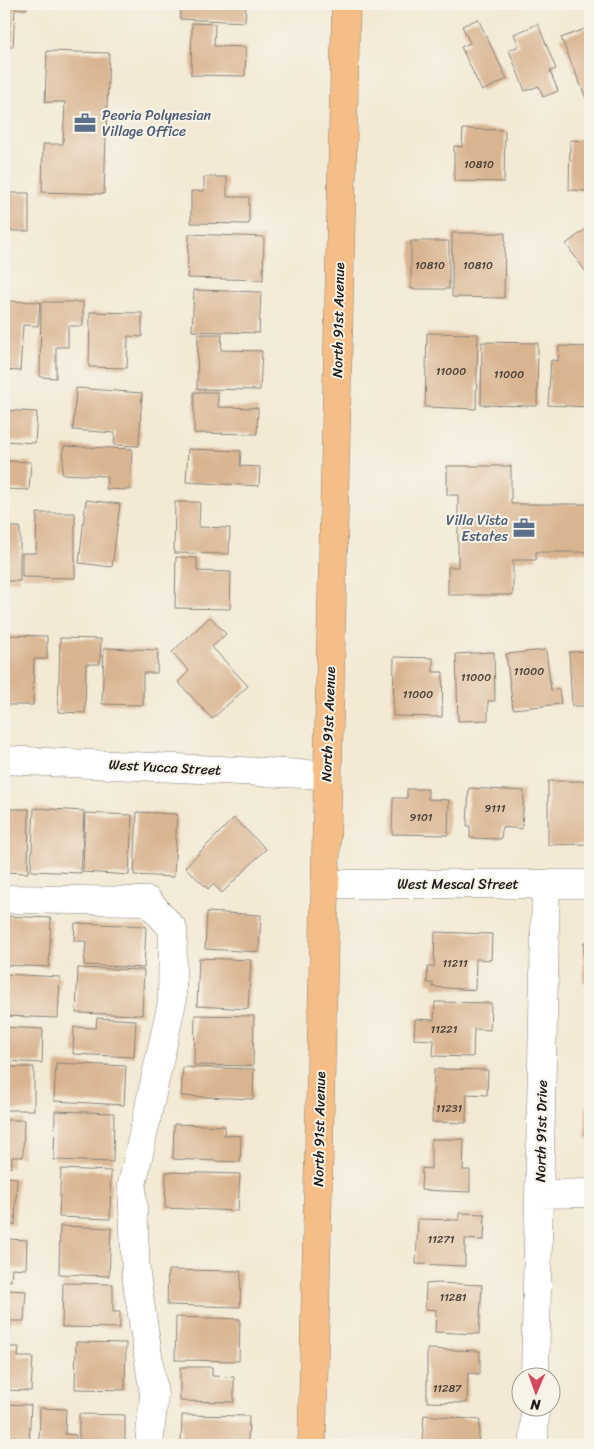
<svg xmlns="http://www.w3.org/2000/svg" width="594" height="1449" viewBox="0 0 594 1449" font-family="Sriracha,sans-serif">
	<rect width="100%" height="100%" fill="#f7f3e8"/>
	<filter id="ink" filterUnits="userSpaceOnUse"><feTurbulence type="fractalNoise" baseFrequency=".02" numOctaves="2"/><feDisplacementMap in="SourceGraphic" scale="10" xChannelSelector="R" yChannelSelector="G"/><feConvolveMatrix kernelMatrix="1 2 1 2 8 2 1 2 1" color-interpolation-filters="sRGB"/></filter>
	<filter id="wash" filterUnits="userSpaceOnUse"><feTurbulence type="fractalNoise" baseFrequency=".0096" numOctaves="4" result="noise"/><feDisplacementMap in="SourceGraphic" scale="20" xChannelSelector="R" yChannelSelector="G"/><feGaussianBlur stdDeviation="1.12" result="paint"/><feColorMatrix in="noise" values="0 0 0 0 0 0 0 0 0 0 0 0 0 0 0 0 0 1.4 0 .05"/><feComposite in="paint" operator="in"/></filter>
	<g filter="url(#wash)">
		<rect width="100%" height="100%" fill="#f3e9d4"/>
		<g id="blocks">
			<path fill="#d9b490" d="M4 4H27V9H15L13 47H4Z
				M181 4H246L245 22 180 19Z
				M478 19 507 79 482 91 461 47 470 43 462 26Z
				M192 23 215 24 214 46 246 47 245 76 191 75Z
				M538 24 556 69 550 71 558 91 543 97 539 86 525 91 509 50 519 46 514 34Z
				M590 27V102L588 103 561 38Z
				M47 51 109 53 104 194 42 192 43 144H63L65 102H45Z
				M463 129 505 130 504 182 454 181V146L462 147Z
				M570 140 590 141V191L569 190Z
				M204 177H227V197H249V224L191 223V191H204Z
				M4 193H29V231H4Z
				M590 226V278L566 244Z
				M452 233H505L504 298 452 297Z
				M189 234 264 237 263 280 187 278Z
				M411 241H449V289H411Z
				M194 290 261 292 259 333 192 331Z
				M4 301 40 302 38 326 23 325 20 371 4 370Z
				M41 302H83V326H68V347H56V378L40 377Z
				M90 312 142 313V337L128 336 127 368 89 367Z
				M427 333 478 334 476 409 425 407Z
				M198 334H222L221 350 262 351 260 390 197 389Z
				M482 342 538 343 537 406 481 405Z
				M559 346 590 347V407L548 405 551 360 558 361Z
				M76 388 142 393 139 446 114 445 115 433 73 430Z
				M194 392H218V407L258 408 257 434 194 433Z
				M4 410 37 412 35 443 4 441Z
				M64 446 132 449 130 490 106 489 107 476 62 474Z
				M188 449 241 451 240 466 260 467 259 486 186 482Z
				M4 450H8V461L31 462 29 490 4 489Z
				M447 466H511V504H590V552H536V560H513V595H448V567H458V495H447Z
				M86 500 120 504 112 567 79 563Z
				M175 502H200L199 527 230 528 229 554 174 553Z
				M4 509H9V527H20V581H4Z
				M37 513H75V578L22 577V553H36Z
				M176 557 197 558V571L231 572 230 609 175 608Z
				M210 617 226 634 212 647 248 686 212 719 178 682 189 671 172 652Z
				M4 635 47 636V659H34L33 705H4Z
				M60 638 101 639 100 664H86L85 713 58 712Z
				M104 648 158 650 157 673H143V705L102 704Z
				M546 650 551 690 559 689 561 704 513 709 506 654Z
				M590 651V706H572L569 652Z
				M494 652 495 701H488V720L458 721 456 654Z
				M394 657 433 658V672H443L442 717 393 716Z
				M548 781H590V844L548 845Z
				M469 788 524 791 522 829 502 827 501 839 470 838V826H467Z
				M407 789H428V799L449 800 448 835 392 834 393 798H407Z
				M34 808 84 811 81 873 31 871Z
				M4 809H29L28 873 4 872Z
				M137 812 177 814 174 877 134 875Z
				M85 813 132 815 129 875 83 872Z
				M234 818 266 849 222 893 213 884 208 889 185 867Z
				M207 912 261 915 259 952 205 949Z
				M4 916 51 918 49 967 4 965Z
				M75 923 146 926 144 968 84 965 86 941H74Z
				M435 932 492 934 491 960 476 959 475 990 433 987V983H427L428 967H434Z
				M584 942H590V982H583Z
				M199 958 251 960 248 1009 197 1006Z
				M78 968 144 970 142 1015 76 1013Z
				M4 974 60 977 58 1018 4 1016Z
				M435 1002 491 1003 490 1030 474 1029 473 1057 433 1056 434 1040 414 1039 415 1019 434 1020Z
				M195 1015 254 1016 253 1066 194 1065Z
				M97 1018 136 1020 134 1057 73 1054 74 1027 96 1028Z
				M4 1027 43 1029 42 1063 4 1061Z
				M56 1063 126 1066 124 1105 54 1101Z
				M4 1067H34V1110H4Z
				M183 1067 254 1069 253 1099 181 1096Z
				M434 1069 488 1070 487 1095 467 1094 466 1123 432 1122Z
				M586 1106H590V1138H585Z
				M55 1111 114 1113 113 1162 54 1160Z
				M4 1120H24L23 1157H12V1167H4Z
				M174 1124 225 1126 224 1135 241 1136 240 1162 173 1159Z
				M431 1139H464L463 1170H470V1192L421 1190 422 1168 431 1169Z
				M61 1169 111 1171 110 1219 59 1217Z
				M166 1172 240 1174 238 1211 165 1208Z
				M4 1177 17 1178 15 1225 4 1224Z
				M459 1213 485 1214 484 1240 465 1239V1266L416 1264 418 1219 459 1220Z
				M60 1226 111 1228 109 1276 59 1274Z
				M4 1239 27 1240 26 1269 12 1268 11 1281 4 1280Z
				M168 1270 241 1271 240 1307 167 1305Z
				M63 1283 113 1284V1312H120V1328L62 1327Z
				M437 1283 482 1285 479 1334 435 1332 436 1310 425 1309 426 1284Z
				M4 1290 26 1291 24 1321H10L9 1334H4Z
				M176 1317 240 1319 239 1361 175 1360Z
				M76 1342 126 1343 125 1390 75 1389Z
				M4 1347H19L18 1357H33L31 1391 4 1390Z
				M427 1349 480 1351V1374L468 1373 467 1403 427 1402Z
				M180 1367H212V1376L234 1377V1402L180 1401Z
				M4 1404 31 1405 29 1445H4Z
				M40 1408 66 1409 65 1434 76 1435V1445H39Z
				M79 1414 125 1415V1445H79Z
				M182 1415 249 1416 248 1445H181Z
				M424 1415 480 1420 478 1445H432V1441H422Z"/>
		</g>
	</g>
	<g filter="url(#ink)">
		<use href="#blocks" fill-opacity="0" stroke="#888278" stroke-width="1"/>
		<g fill="none" stroke-linecap="round" stroke-linejoin="round">
			<g stroke="#888278" stroke-width="29">
				<path id="minor" d="M4 760 326 775
					M325 884H590
					M4 899 148 901 173 929 172 1002 132 1185 136 1275 154 1395 149 1445
					M540 1194 590 1193
					M535 1376 546 885
					M534 1445 535 1406"/>
			</g>
			<g stroke="#888278" stroke-width="29">
				<path id="major" d="M312 1445 346 4"/>
			</g>
			<use href="#minor" stroke="#fff" stroke-width="28"/>
			<use href="#major" stroke="#f5be86" stroke-width="28"/>
		</g>
	</g>
	<defs>
		<g id="office-bare" transform="scale(1.725)"><path d="M-6-3h4V-5.5h4V-3h4V5H-6ZM-1-4.5V-3h2v-1.5ZM-6 0V1H6V0Z" fill="#5c6f8a" stroke="#f7f3e8" stroke-width="2.5" paint-order="stroke"/></g>
	</defs>
	<g fill-rule="evenodd">
		<use href="#office-bare" x="85" y="123"/>
		<use href="#office-bare" x="524" y="528"/>
	</g>
	<g text-anchor="middle" stroke-width="4" stroke-linejoin="round" paint-order="stroke">
		<g font-size="11" fill="#4b4239">
			<text x="479" y="168">10810</text>
			<text x="430" y="269">10810</text>
			<text x="478" y="269">10810</text>
			<text x="451" y="375">11000</text>
			<text x="509" y="378">11000</text>
			<text x="529" y="675">11000</text>
			<text x="476" y="681">11000</text>
			<text x="418" y="698">11000</text>
			<text x="495" y="812">9111</text>
			<text x="421" y="821">9101</text>
			<text x="455" y="967">11211</text>
			<text x="444" y="1033">11221</text>
			<text x="449" y="1112">11231</text>
			<text x="441" y="1243">11271</text>
			<text x="453" y="1301">11281</text>
			<text x="447" y="1392">11287</text>
		</g>
		<g font-size="14" fill="#4e5e75" stroke="#f7f3e8" text-anchor="start">
			<text x="102" y="120">Peoria Polynesian<tspan x="102" dy="16">Village Office</tspan></text>
			<text x="508" y="525" text-anchor="end">Villa Vista<tspan x="508" dy="16">Estates</tspan></text>
		</g>
		<g font-size="14" fill="#1c1c1c" stroke="#f7f3e8">
			<text transform="translate(338 320) rotate(-89)" y="5">North 91st Avenue</text>
			<text transform="translate(328 724) rotate(-88)" y="5">North 91st Avenue</text>
			<text transform="translate(165 767) rotate(3)" y="5">West Yucca Street</text>
			<text x="458" y="889">West Mescal Street</text>
			<text transform="translate(319 1129) rotate(-89)" y="5">North 91st Avenue</text>
			<text transform="translate(541 1131) rotate(-89)" y="5">North 91st Drive</text>
		</g>
	</g>
	<rect width="594" height="1449" fill="none" stroke="#f7f3e8" stroke-width="20"/>
	<g transform="translate(536 1392) rotate(182)"><circle r="24" fill="#f7f3e8" stroke="#9f9d96"/>
	<path d="M0-4L9 19L0 12L-9 19Z" fill="#d1495b"/>
	<text y="-8" font-size="14" font-weight="bold" text-anchor="middle" fill="#1c1c1c">N</text>
	</g>
</svg>
